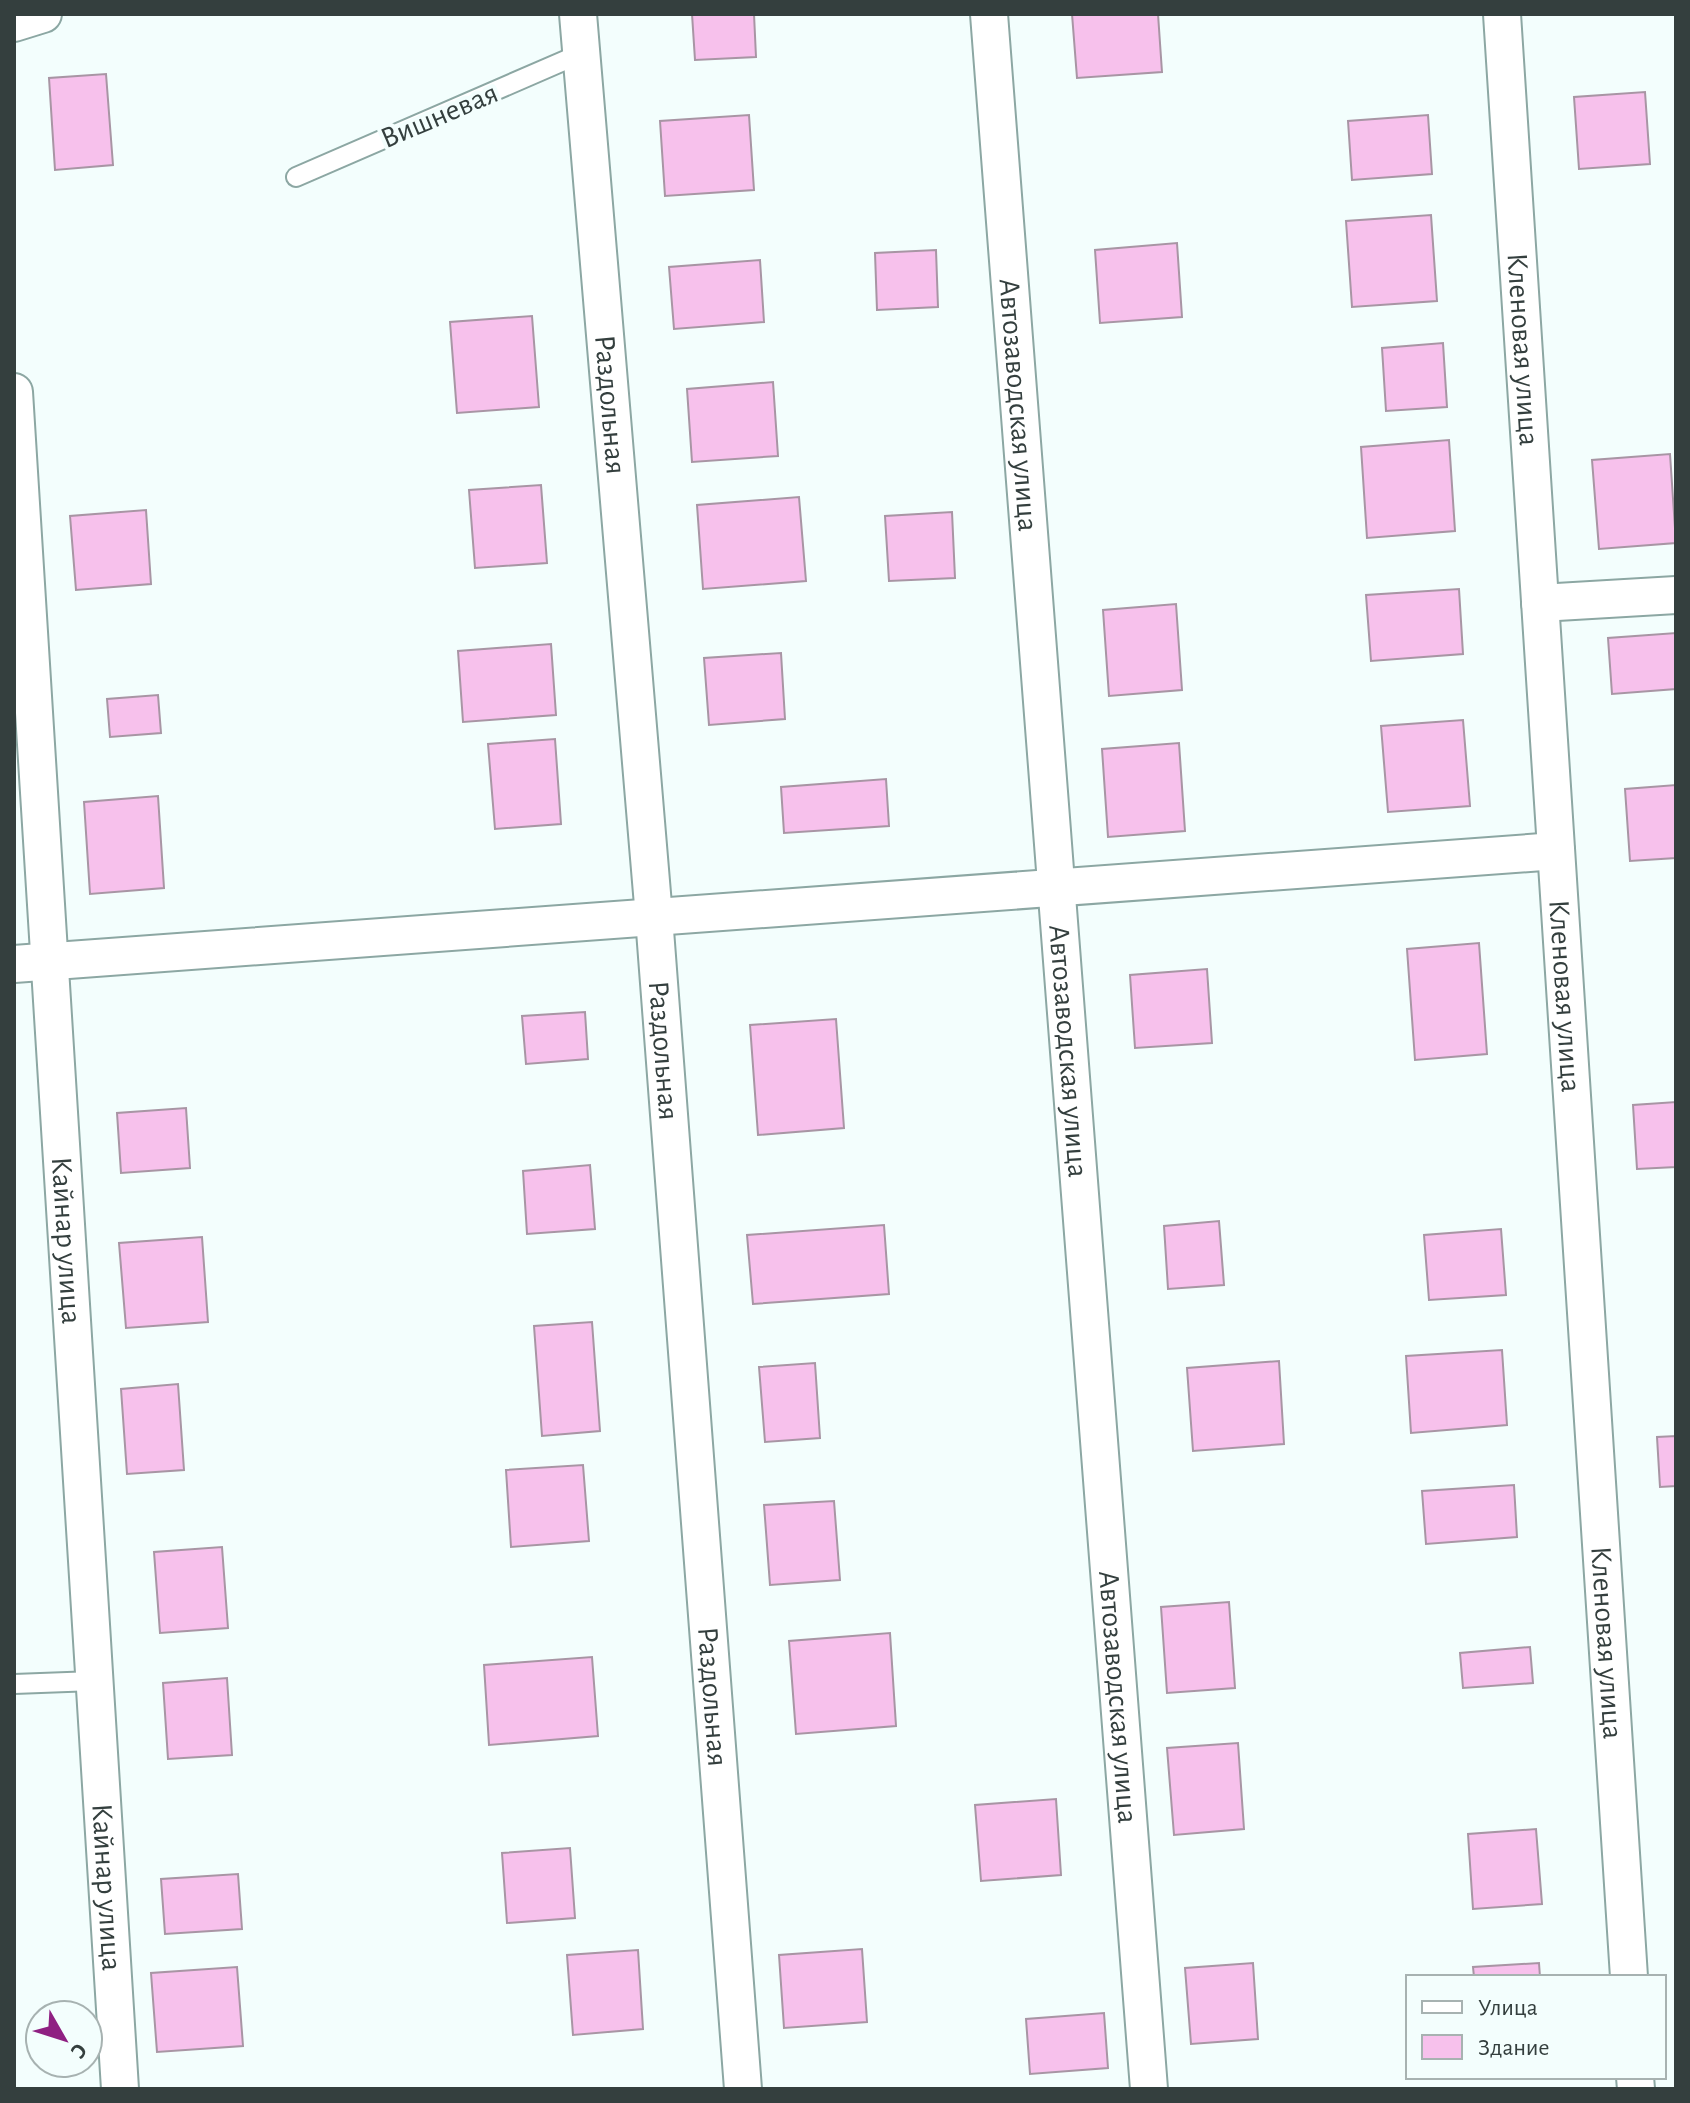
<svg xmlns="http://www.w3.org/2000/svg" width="1690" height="2103" viewBox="0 0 1690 2103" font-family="'Alegreya Sans',sans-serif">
	<rect width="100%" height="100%" fill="#f3fefd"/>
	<path fill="#f7c1ec" stroke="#a895a4" stroke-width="2" d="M692 14H754L756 57 695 60Z
		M1072 14H1158L1162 72 1077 78Z
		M106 74 113 165 55 170 49 78Z
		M1645 92 1650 164 1579 169 1574 97Z
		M749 115 754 190 665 196 660 121Z
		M1428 115 1432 174 1352 180 1348 121Z
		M1431 215 1437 301 1352 307 1346 221Z
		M1177 243 1182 317 1100 323 1095 250Z
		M936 250 938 307 877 310 875 253Z
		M760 260 764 322 674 329 669 267Z
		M532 316 539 407 457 413 450 322Z
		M1443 343 1447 407 1386 411 1382 348Z
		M773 382 778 456 692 462 687 389Z
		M1449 440 1455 531 1367 538 1361 447Z
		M1670 454 1676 543 1599 549 1592 460Z
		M541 485 547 563 475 568 469 490Z
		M799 497 806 581 703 589 697 505Z
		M146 510 151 584 76 590 70 516Z
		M952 512 955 578 889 581 885 516Z
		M1459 589 1463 654 1371 661 1366 595Z
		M1176 604 1182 690 1109 696 1103 610Z
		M1676 633V689L1612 694 1608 638Z
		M551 644 556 715 463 722 458 651Z
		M781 653 785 719 709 725 704 658Z
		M158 695 161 733 110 737 107 699Z
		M1463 720 1470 806 1388 812 1381 726Z
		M555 739 561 824 495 829 488 744Z
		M1179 743 1185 831 1108 837 1102 749Z
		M886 779 889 826 784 833 781 787Z
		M1676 785V858L1630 861 1625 789Z
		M158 796 164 888 90 894 84 802Z
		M1479 943 1487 1054 1415 1060 1407 949Z
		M1207 969 1212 1043 1135 1048 1130 975Z
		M585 1012 588 1059 526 1064 522 1016Z
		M836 1019 844 1128 758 1135 750 1025Z
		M1676 1102V1167L1637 1169 1633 1105Z
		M186 1108 190 1168 121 1173 117 1113Z
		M590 1165 595 1229 527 1234 523 1171Z
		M1219 1221 1224 1285 1168 1289 1164 1226Z
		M884 1225 889 1294 753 1304 747 1235Z
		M1501 1229 1506 1295 1429 1300 1424 1235Z
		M202 1237 208 1322 126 1328 119 1243Z
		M592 1322 600 1431 542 1436 534 1326Z
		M1502 1350 1507 1425 1411 1433 1406 1356Z
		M1279 1361 1284 1444 1193 1451 1187 1368Z
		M815 1363 820 1438 765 1442 759 1367Z
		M178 1384 184 1470 127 1474 121 1389Z
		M1676 1436V1486L1660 1487 1657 1437Z
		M583 1465 589 1541 511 1547 506 1470Z
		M1514 1485 1517 1537 1426 1544 1422 1491Z
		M834 1501 840 1580 770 1585 764 1505Z
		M222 1547 228 1628 160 1633 154 1552Z
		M1229 1602 1235 1688 1167 1693 1161 1607Z
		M890 1633 896 1726 796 1734 789 1641Z
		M1530 1647 1533 1683 1463 1688 1460 1653Z
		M592 1657 598 1736 489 1745 484 1665Z
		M227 1678 232 1755 168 1759 163 1683Z
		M1238 1743 1244 1829 1174 1835 1167 1748Z
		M1056 1799 1061 1875 981 1881 975 1805Z
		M1536 1829 1542 1904 1473 1909 1468 1834Z
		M570 1848 575 1918 507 1923 502 1853Z
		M238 1874 242 1929 165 1934 161 1879Z
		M862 1949 867 2022 784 2028 779 1955Z
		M638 1950 643 2029 573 2035 567 1955Z
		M1253 1963 1258 2039 1191 2044 1185 1968Z
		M1539 1963 1540 1977H1474L1473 1967Z
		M237 1967 243 2046 157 2052 151 1973Z
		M1104 2013 1108 2068 1030 2074 1026 2019Z"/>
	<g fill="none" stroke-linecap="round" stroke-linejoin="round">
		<g stroke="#8ca7a3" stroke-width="22">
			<path id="service" d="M296 177 582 53
				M14 1684 94 1681"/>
		</g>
		<g stroke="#8ca7a3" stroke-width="40">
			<g id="minor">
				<path id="s1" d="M578 14 654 917 743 2089"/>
				<path id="s2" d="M989 14 1149 2089"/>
				<path id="s3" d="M1502 14 1629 1977"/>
				<path d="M14 23 43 14"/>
				<path id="s4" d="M14 392 120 2089"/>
				<path d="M1540 603 1676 595"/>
				<path d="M14 964 1556 851"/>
				<path d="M1635 2077 1636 2089"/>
			</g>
		</g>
		<use href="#service" stroke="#fff" stroke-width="18"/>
		<use href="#minor" stroke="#fff" stroke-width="36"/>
	</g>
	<g text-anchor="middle" stroke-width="8" stroke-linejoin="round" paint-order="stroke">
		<g font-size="30" fill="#343f3e" stroke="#f3fefd">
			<text transform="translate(439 115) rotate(-23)" y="10">Вишневая</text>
			<text dy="10" stroke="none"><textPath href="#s3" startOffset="336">Кленовая улица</textPath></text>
			<text dy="10" stroke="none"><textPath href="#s1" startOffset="392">Раздольная</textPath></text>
			<text dy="10" stroke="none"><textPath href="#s2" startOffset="392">Автозаводская улица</textPath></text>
			<text dy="10" stroke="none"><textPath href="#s3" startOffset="984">Кленовая улица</textPath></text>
			<text dy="10" stroke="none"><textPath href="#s1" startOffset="1040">Раздольная</textPath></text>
			<text dy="10" stroke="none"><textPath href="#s2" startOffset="1040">Автозаводская улица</textPath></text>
			<text dy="10" stroke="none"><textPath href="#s4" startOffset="850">Кайнар улица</textPath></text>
			<text dy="10" stroke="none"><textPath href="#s3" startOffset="1632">Кленовая улица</textPath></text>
			<text dy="10" stroke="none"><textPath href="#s1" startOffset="1688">Раздольная</textPath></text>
			<text dy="10" stroke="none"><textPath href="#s2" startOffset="1688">Автозаводская улица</textPath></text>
			<text dy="10" stroke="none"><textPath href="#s4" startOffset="1498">Кайнар улица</textPath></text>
		</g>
	</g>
	<rect width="1690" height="2103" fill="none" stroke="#343f3e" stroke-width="32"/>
	<rect x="1406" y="1975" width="260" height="104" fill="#f3fefd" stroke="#a7b2b1" stroke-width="2"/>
	<rect x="1422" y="2001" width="40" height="12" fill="#ffffff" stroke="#a7b2b1" stroke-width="2"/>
	<text x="1478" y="2015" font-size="24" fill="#343f3e">Улица</text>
	<rect x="1422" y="2035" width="40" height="24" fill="#f7c1ec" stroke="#a7b2b1" stroke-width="2"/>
	<text x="1478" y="2055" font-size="24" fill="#343f3e">Здание</text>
	<g transform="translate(64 2039) rotate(129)"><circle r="38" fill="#f3fefd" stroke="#a7b2b1" stroke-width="2"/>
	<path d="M0-6L14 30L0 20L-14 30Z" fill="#8f2082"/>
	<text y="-12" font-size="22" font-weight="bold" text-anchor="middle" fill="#343f3e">С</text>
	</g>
</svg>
